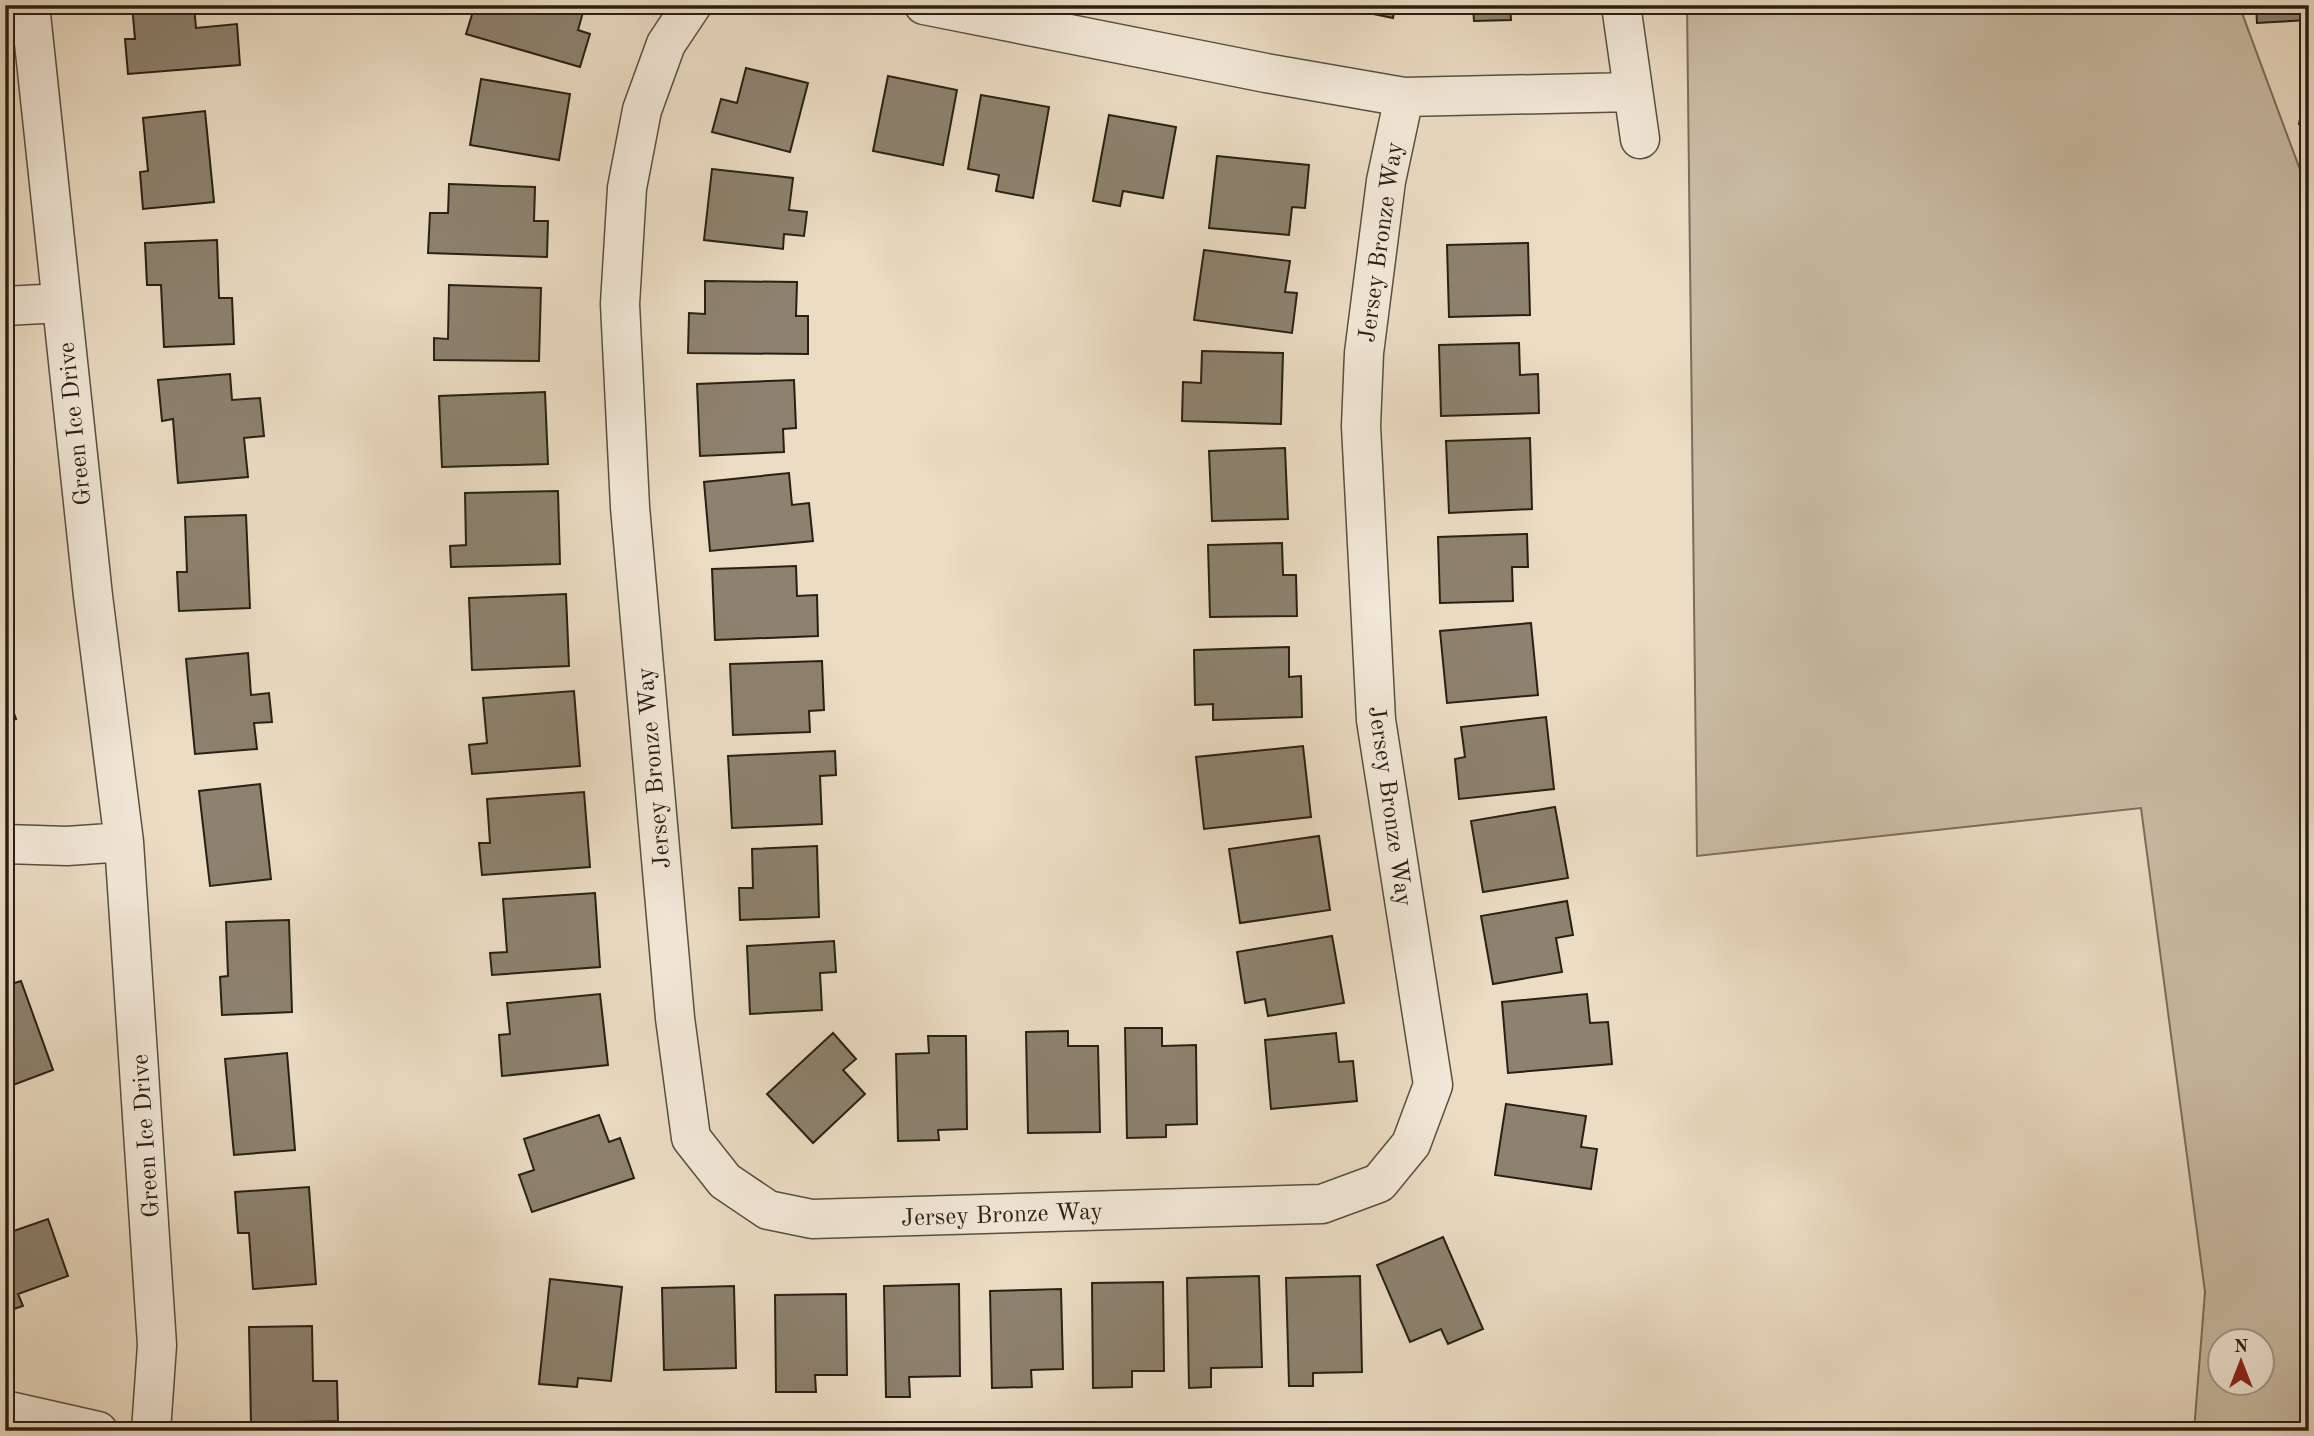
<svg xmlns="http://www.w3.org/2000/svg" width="2314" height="1436" viewBox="0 0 2314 1436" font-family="'Old Standard TT',serif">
	<rect width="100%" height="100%" fill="#ebdcc3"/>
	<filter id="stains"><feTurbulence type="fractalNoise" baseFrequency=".00286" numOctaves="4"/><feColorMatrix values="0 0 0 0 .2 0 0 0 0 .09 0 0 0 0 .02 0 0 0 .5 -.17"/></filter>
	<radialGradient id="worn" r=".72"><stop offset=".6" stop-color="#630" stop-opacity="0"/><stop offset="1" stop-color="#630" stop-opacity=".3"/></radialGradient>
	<path fill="#cabca5" stroke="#796e5d" stroke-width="2" fill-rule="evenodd" d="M1687 5H2239L2309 194V1431H2194L2205 1292 2141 808 1697 856ZM2220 1342H2262V1384H2220Z"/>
	<path fill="#8d826f" stroke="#282015" stroke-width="2" d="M132 5H194L196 28 237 24 240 65 128 74 125 39H135Z
		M475 5H585L578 30 590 34 580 67 466 34Z
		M1330 5H1395L1393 18Z
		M1439 5H1510L1511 20 1474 21 1473 7 1440 8Z
		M2256 5H2309V20L2257 23Z
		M746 68 808 83 790 152 712 132 721 99 737 103Z
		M888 76 957 90 943 165 873 151Z
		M481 79 570 94 559 160 470 145Z
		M2306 89H2309V126L2299 124Z
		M981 95 1049 107 1033 198 996 191 999 175 968 169Z
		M205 111 214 202 143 209 140 172 148 171 143 118Z
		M1109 115 1176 127 1163 198 1123 191 1120 206 1093 201Z
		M1217 156 1309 165 1305 208 1292 207 1289 235 1209 228Z
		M712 169 793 178 789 210 807 212 804 236 784 234 783 249 704 240Z
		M449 184 535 187 534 221H548L547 257 428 253 430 213H448Z
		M217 240 219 298H232L234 344 164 347 161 285H147L145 243Z
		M1528 243 1530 315 1449 317 1447 245Z
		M1204 250 1290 261 1285 292 1297 293 1292 333 1194 320Z
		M705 281 797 282 796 316H808V354L688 353 689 313 705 314Z
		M449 285 541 288 539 361 434 360V338L448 339Z
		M1519 343 1520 375 1538 374 1539 413 1441 416 1439 345Z
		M1202 351 1283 353 1281 424 1182 421 1183 382 1201 383Z
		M230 374 232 400 260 398 264 436 244 438 248 477 178 483 173 419 162 421 158 380Z
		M794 380 796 428 783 429 784 452 700 456 697 384Z
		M545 392 548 464 442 467 439 396Z
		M1530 438 1532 509 1449 513 1446 441Z
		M1285 448 1288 519 1212 521 1209 451Z
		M789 473 792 505 809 503 813 541 710 551 704 482Z
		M558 491 560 564 451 567 450 546 466 545 465 493Z
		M246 515 250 608 179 611 177 572H187L185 517Z
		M1527 534 1528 567H1512L1513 601 1440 603 1438 537Z
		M1282 543 1283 575H1296L1297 616 1210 617 1208 545Z
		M796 566 797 596 817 595 818 636 715 640 712 569Z
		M566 594 569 666 472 670 469 598Z
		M1531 623 1538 695 1447 703 1440 631Z
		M1289 647V677L1301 676 1302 717 1213 720V704L1195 705 1194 650Z
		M248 653 251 695 269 693 272 722 254 723 257 749 195 754 186 659Z
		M822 661 824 710 809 711 810 732 733 735 730 664Z
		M5 687 16 719 5 722Z
		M574 691 580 766 472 774 469 745 487 743 483 698Z
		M1546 717 1554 789 1459 799 1455 759 1465 757 1461 727Z
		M1303 746 1311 817 1204 829 1196 757Z
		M835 751 836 775 820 776 822 824 732 828 728 756Z
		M260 784 271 879 210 886 199 791Z
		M584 792 590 867 482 875 479 843H490L487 799Z
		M1555 807 1568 878 1483 892 1471 821Z
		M1319 836 1330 910 1240 923 1229 849Z
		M817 846 819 917 740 920 739 888H753L752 849Z
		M595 893 600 967 492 975 490 953 507 952 503 899Z
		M1567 901 1573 935 1556 938 1562 972 1493 984 1481 916Z
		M289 920 292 1012 222 1015 220 977 228 976 226 922Z
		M1332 936 1344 1003 1268 1016 1265 999 1245 1003 1237 952Z
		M834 941 836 972 820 973 822 1010 750 1014 747 946Z
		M21 981 53 1070 5 1088V986Z
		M600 994 608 1065 502 1076 499 1035 510 1034 507 1003Z
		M1587 994 1590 1023 1608 1022 1612 1064 1508 1073 1502 1002Z
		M1125 1028H1162V1046L1196 1045 1197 1124 1166 1125V1137L1127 1138Z
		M1068 1031V1046H1098L1100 1132 1028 1133 1026 1032Z
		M833 1033 856 1059 843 1070 865 1094 813 1143 767 1094Z
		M1336 1033 1339 1062 1353 1061 1357 1101 1271 1109 1265 1040Z
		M928 1036H966L967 1129 938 1130 939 1140 898 1141 896 1054 929 1053Z
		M287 1053 295 1150 234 1155 225 1059Z
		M1506 1104 1586 1116 1581 1147 1597 1149 1591 1189 1495 1175Z
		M599 1115 609 1142 620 1138 634 1178 532 1212 519 1175 534 1170 524 1139Z
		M309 1187 316 1284 253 1289 249 1233H238L235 1192Z
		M48 1219 68 1276 18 1294 23 1306 5 1312V1234Z
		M1443 1237 1483 1329 1448 1344 1441 1329 1410 1342 1377 1265Z
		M1259 1276 1262 1367 1211 1368V1387L1189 1388 1187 1278Z
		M1360 1276 1362 1372 1313 1373V1386H1289L1286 1278Z
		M550 1279 622 1287 611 1381 578 1378 577 1387 539 1384Z
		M1163 1282 1164 1371H1132V1387L1093 1388 1092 1283Z
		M959 1284 960 1376 909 1377 910 1397H886L884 1286Z
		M734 1286 736 1368 664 1370 662 1288Z
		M1061 1289 1063 1369 1031 1370 1032 1387 992 1388 990 1291Z
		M846 1294 847 1375H815L816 1392H776L775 1295Z
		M312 1326 313 1381H337L338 1421 251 1423 249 1327Z"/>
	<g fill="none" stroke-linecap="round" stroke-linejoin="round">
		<g stroke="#594f40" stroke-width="41">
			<path id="minor" d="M30 5 93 596 124 842 157 1345 151 1431
				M692 5 666 44 642 110 627 188 620 304 630 507 675 1018 691 1138 725 1181 768 1210 812 1219 1322 1204 1379 1183 1411 1144 1433 1085 1376 720 1361 426 1364 353 1386 181 1404 97
				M924 5 1266 73 1404 97 1633 92
				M1621 5 1640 139
				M5 306 61 303
				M5 844 67 846 124 842
				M5 1410 98 1431"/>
		</g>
		<use href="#minor" stroke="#f2e8d8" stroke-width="38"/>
	</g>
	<g text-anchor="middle" stroke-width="5" stroke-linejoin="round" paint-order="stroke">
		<g font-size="24" fill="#282015" stroke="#f2e8d8">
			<text transform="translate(1380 242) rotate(-82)" y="8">Jersey Bronze Way</text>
			<text transform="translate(74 424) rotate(-96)" y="8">Green Ice Drive</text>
			<text transform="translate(653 768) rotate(-95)" y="8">Jersey Bronze Way</text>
			<text transform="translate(1391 806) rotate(82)" y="8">Jersey Bronze Way</text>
			<text transform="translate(145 1136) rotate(-94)" y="8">Green Ice Drive</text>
			<text transform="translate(1002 1214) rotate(-2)" y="8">Jersey Bronze Way</text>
		</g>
	</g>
	<rect width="2314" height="1436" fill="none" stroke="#ebdcc3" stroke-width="28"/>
	<rect x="7" y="7" width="2300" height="1422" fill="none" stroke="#282015" stroke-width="3.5"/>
	<rect x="14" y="14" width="2286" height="1408" fill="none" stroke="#282015" stroke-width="2"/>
	<g transform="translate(2241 1362)"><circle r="33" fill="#f2e8d8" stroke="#a1988a" stroke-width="2"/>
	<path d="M0-5L12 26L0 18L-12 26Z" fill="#8f2418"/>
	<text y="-10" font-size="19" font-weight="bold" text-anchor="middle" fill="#282015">N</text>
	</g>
	<rect width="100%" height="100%" filter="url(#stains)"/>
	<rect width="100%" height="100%" fill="url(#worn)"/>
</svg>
